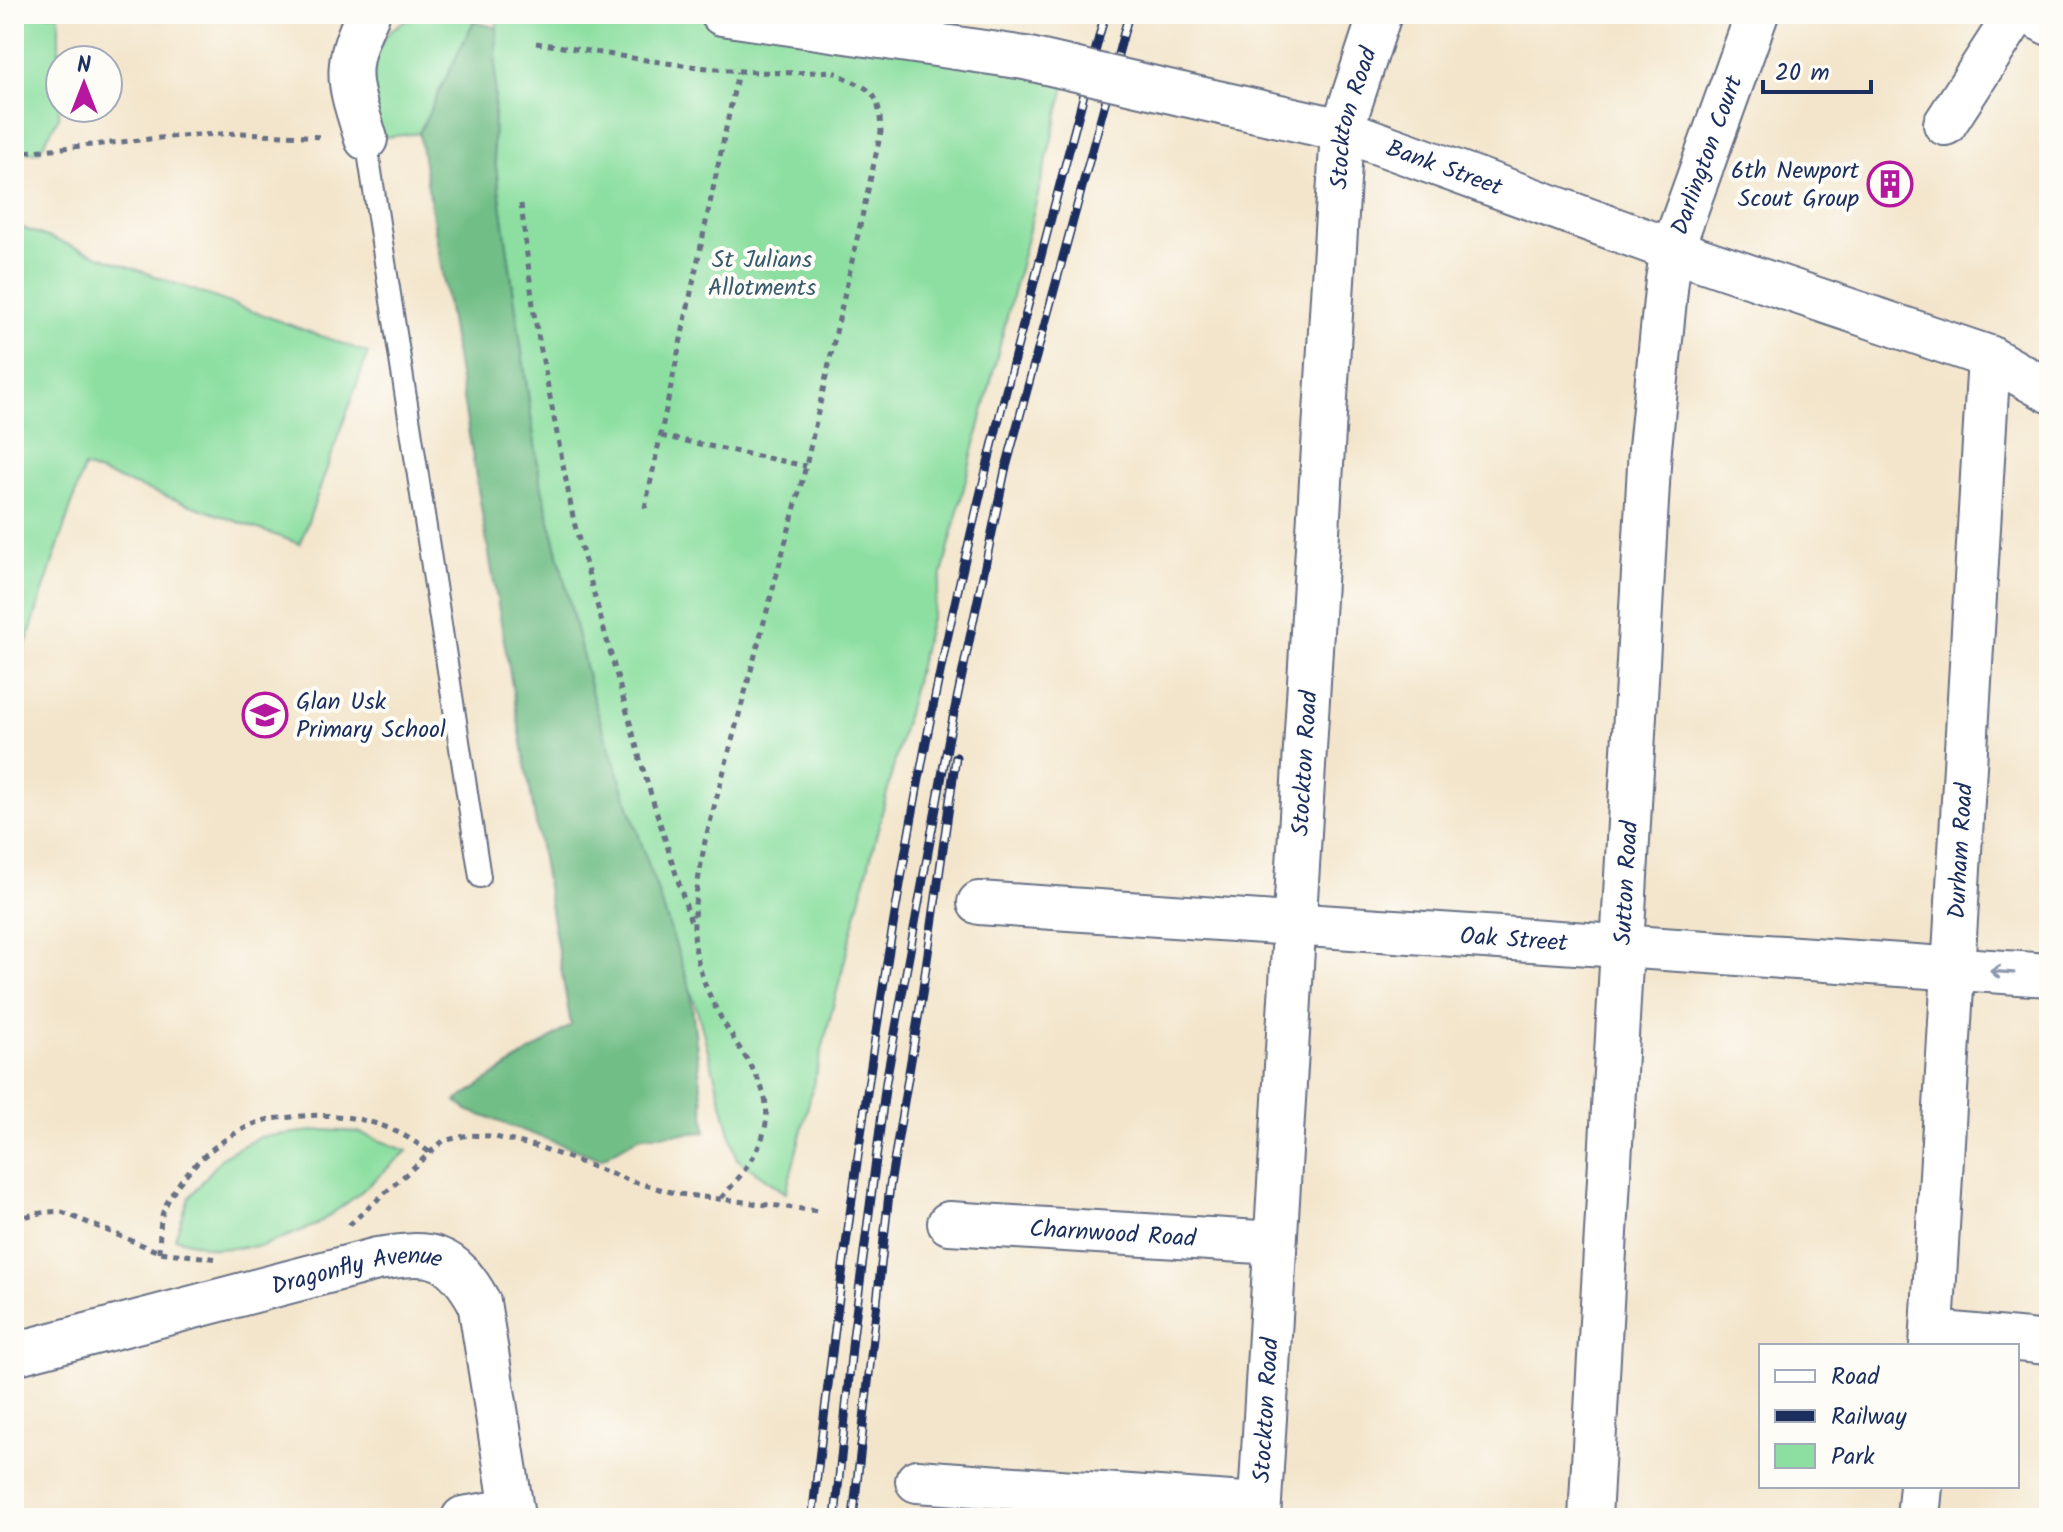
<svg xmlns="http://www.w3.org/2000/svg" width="2063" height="1532" viewBox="0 0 2063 1532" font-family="Kalam,sans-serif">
	<rect width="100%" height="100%" fill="#fdfcf7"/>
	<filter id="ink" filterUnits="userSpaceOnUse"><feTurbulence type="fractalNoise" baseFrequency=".0125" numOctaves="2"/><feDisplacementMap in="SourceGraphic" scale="16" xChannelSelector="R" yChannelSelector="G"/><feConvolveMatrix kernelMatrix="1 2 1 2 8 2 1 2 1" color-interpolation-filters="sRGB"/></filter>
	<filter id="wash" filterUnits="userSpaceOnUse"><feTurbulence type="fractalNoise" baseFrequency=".006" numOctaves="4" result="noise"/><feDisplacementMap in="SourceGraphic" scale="32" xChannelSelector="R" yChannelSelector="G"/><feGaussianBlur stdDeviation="1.8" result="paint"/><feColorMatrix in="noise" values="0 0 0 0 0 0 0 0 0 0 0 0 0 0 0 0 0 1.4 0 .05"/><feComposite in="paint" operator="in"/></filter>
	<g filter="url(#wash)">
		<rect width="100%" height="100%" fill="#f3e5cb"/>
		<path fill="#8cdfa0" stroke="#54877f" stroke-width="2" d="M14 14H59V117L39 152 14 153Z
			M426 14H461L474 21 419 133 379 138C371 87 360 27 426 14Z
			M497 14H722L1070 67 786 1193 737 1159 698 1013 593 699 540 480 493 146Z
			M14 225 368 353 300 544 84 467 21 659 14 657Z
			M322 1130 358 1132 407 1151 355 1197 316 1225 262 1246 215 1249 175 1238 189 1198 223 1156 259 1137Z"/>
		<path fill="#71be86" stroke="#467672" stroke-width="2" d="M474 21 497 28 493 146 540 480 593 699 690 988 706 1132 641 1136 601 1159 467 1110 456 1101 571 1025 484 525 419 133Z"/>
	</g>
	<g filter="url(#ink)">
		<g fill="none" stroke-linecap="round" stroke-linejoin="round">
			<g stroke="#676f84" stroke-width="24">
				<path id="service" d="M366 139 480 877"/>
			</g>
			<g stroke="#676f84" stroke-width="46">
				<g id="minor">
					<path d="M722 14 1025 58"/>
					<path d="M2030 14 2049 24"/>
					<path id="s1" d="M1181 94 1342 130 1672 250 1989 357 2049 391"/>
					<path d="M1945 124 2016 14"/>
					<path d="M366 139C349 83 341 70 368 14"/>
					<path id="s2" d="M979 903 2049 975"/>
					<path id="s3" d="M949 1223 1275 1243"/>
					<path d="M1932 1332 2049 1343"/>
					<path id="s4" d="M1931 1346 1989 357"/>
					<path id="s5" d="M14 1354 377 1259C430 1251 451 1251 479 1302L512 1510 463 1518"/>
					<path d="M917 1481 1259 1505"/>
					<path id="s6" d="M1259 1518 1342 130 1380 14"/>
					<path id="s7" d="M1590 1518 1650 448 1667 280 1672 250 1757 14"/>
					<path d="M1918 1518 1921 1486"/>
				</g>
			</g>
			<path stroke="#676f84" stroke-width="5" stroke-dasharray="6 6" stroke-linecap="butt" d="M536 43C634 57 733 79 832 71
				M14 153 179 136 241 133 325 137
				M521 204 534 314 574 522 642 766 692 925
				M661 436 806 466
				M645 508 738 72
				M721 1198C821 1092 730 1071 700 969 687 927 698 883 705 841L806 466 881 132C879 87 872 92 834 72
				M14 1219C30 1216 46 1210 62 1212L159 1252 219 1259
				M349 1225 443 1141 468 1135 491 1136 539 1147 631 1181 678 1194 819 1211
				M159 1252C160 1239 159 1221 164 1209 181 1170 222 1135 262 1121 271 1118 283 1118 292 1117 343 1111 391 1121 430 1153"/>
			<use href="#service" stroke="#fff" stroke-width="20"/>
			<use href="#minor" stroke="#fff" stroke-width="42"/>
			<g stroke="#1b2f5e" stroke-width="9">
				<path id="rail" d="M812 1518C843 1255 877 992 928 732 975 490 1043 252 1105 14
					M835 1518 853 1337 886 1082 949 737 1005 471 1129 14
					M853 1518 890 1185 922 995 956 757"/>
			</g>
			<use href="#rail" stroke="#fdfcf7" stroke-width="6" stroke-dasharray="18" stroke-linecap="butt"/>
			<g stroke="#676f84" stroke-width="46" stroke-linecap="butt">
				<path id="minor-bridge" d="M1025 58 1181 94"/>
			</g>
			<use href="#minor-bridge" stroke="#fff" stroke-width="42"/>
		</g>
		<defs><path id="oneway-shaft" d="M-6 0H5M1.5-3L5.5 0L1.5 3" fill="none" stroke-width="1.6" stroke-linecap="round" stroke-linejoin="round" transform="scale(2)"/></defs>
		<use stroke="#8d97ae" href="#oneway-shaft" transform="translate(2002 972) rotate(-176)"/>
	</g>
	<defs>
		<g id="building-ring" transform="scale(2.3)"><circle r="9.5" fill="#fdfcf7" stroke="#b5179e" stroke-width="1.5"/><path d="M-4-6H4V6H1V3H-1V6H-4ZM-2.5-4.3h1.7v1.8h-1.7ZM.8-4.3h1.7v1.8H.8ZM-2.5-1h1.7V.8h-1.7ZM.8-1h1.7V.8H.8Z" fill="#b5179e"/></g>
		<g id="school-ring" transform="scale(2.3)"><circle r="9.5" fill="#fdfcf7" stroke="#b5179e" stroke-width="1.5"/><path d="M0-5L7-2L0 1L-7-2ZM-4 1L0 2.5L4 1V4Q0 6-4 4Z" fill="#b5179e"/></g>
	</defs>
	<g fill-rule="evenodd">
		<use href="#building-ring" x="1890" y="184"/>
		<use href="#school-ring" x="265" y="715"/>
	</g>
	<g text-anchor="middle" stroke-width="8" stroke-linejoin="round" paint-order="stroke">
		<g font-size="24" fill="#1b2f5e" stroke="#fdfcf7">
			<text dy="8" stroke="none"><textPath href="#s6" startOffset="1404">Stockton Road</textPath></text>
			<text dy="8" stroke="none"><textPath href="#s7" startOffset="1372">Darlington Court</textPath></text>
			<text dy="8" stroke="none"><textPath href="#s1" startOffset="274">Bank Street</textPath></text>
			<text dy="8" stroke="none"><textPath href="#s6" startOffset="756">Stockton Road</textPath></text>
			<text dy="8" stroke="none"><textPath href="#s4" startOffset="496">Durham Road</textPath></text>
			<text dy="8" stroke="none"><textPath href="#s7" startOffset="636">Sutton Road</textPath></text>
			<text dy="8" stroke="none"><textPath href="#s2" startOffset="536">Oak Street</textPath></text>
			<text dy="8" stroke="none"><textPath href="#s3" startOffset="164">Charnwood Road</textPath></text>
			<text dy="8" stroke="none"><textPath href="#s5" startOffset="354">Dragonfly Avenue</textPath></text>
			<text dy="8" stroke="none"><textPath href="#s6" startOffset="108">Stockton Road</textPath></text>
		</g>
		<g font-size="24" fill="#1b2f5e" stroke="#fdfcf7" text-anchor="end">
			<text x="1859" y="178">6th Newport<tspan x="1859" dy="28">Scout Group</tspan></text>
			<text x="296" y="709" text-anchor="start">Glan Usk<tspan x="296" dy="28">Primary School</tspan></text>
		</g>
		<g font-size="24" fill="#375b6e" stroke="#fdfcf7">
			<text x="762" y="267">St Julians<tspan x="762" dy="28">Allotments</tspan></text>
		</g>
	</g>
	<rect width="2063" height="1532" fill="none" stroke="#fdfcf7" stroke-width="48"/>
	<rect x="1759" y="1344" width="260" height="144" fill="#fdfcf7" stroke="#a3aaba" stroke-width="2"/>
	<rect x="1775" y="1370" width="40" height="12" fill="#ffffff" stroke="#a3aaba" stroke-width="2"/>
	<text x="1831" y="1384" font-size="24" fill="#1b2f5e">Road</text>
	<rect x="1775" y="1410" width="40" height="12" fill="#1b2f5e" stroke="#a3aaba" stroke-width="2"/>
	<text x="1831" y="1424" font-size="24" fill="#1b2f5e">Railway</text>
	<rect x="1775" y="1444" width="40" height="24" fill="#8cdfa0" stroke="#a3aaba" stroke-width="2"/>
	<text x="1831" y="1464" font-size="24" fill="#1b2f5e">Park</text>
	<g transform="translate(84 84)"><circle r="38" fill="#fdfcf7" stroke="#a3aaba" stroke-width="2"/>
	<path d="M0-6L14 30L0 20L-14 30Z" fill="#b5179e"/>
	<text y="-12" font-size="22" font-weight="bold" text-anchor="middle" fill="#1b2f5e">N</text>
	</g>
	<path d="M1763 80v12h108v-12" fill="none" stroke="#1b2f5e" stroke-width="4"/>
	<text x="1775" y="80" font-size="24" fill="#1b2f5e" stroke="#fdfcf7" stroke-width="6" paint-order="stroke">20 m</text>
</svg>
